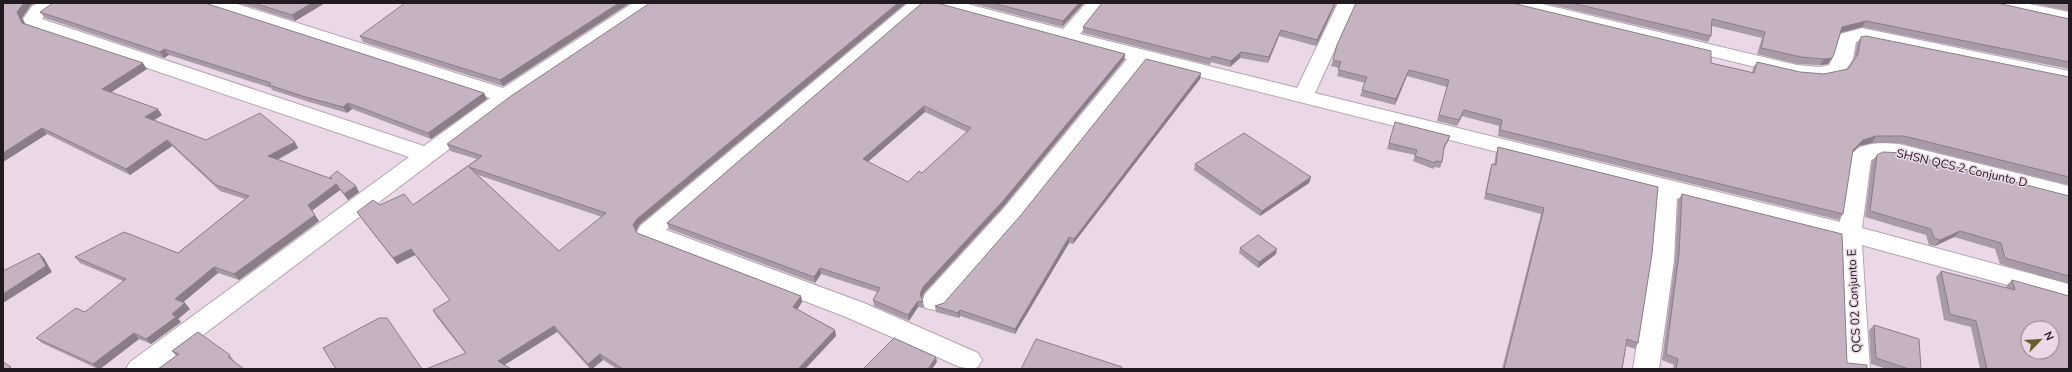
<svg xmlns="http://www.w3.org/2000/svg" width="2072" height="372" viewBox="0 0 2072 372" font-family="'Nunito Sans',sans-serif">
	<rect width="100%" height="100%" fill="#ead8e7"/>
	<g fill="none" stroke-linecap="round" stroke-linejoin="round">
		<g stroke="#b5a4b3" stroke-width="2">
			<path id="minor" d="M38 3H61C56 10 47 12 42 19L424 146 490 98 208 7 206 3H234L503 88 633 3H654L652 7 513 101 158 369H126L130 362 409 157 27 27 23 19 32 6Z
				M908 3H928L666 230 864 303 978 353 982 360 978 367 973 369 960 367 846 317 640 238 637 232 640 226Z
				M934 3H964L1063 29 1086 3H1105L1080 34 1297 88 1338 3H1356L1315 93 1840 222 1850 156C1860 141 1883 143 1899 144L2069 186V202L1899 158 1878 157 1871 160 1862 228 2069 284V302L1862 245 1870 369H1844L1839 239 1677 198 1674 260 1659 369H1633L1650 260 1656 192 1145 63 1020 220 943 308 934 310 925 308 922 301 925 294 1004 208 1127 59 936 7Z
				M1506 3H1538L1797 65 1820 67 1829 65C1836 55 1834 43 1840 34L1862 28 2069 71V83L1862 40 1856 42 1853 59 1843 74 1820 79 1797 77 1508 7Z
				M1989 3H2024L2069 12V24L1991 7Z"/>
		</g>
		<use href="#minor" fill="#fff" fill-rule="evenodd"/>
	</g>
	<path fill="#a99aa7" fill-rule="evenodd" d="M3 3 31 5 22 18 24 23 147 69 111 92 162 115 154 120 206 140 298 148 278 160 359 192 348 200 340 190 312 211 319 221 239 280 218 273 183 302 190 309 178 319 181 322 151 344 139 339 100 369H98L42 343 36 338 85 312 123 281 80 263 75 257 178 253 245 199 220 191 172 146 130 175 47 134 3 162Z
		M239 3H325L295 21Z
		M630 3 503 86 363 42 360 36Z
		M650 3H906L639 225 636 231 637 233 801 296 802 302 797 309 835 330 836 336 805 369H617L603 360 592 369H590L557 332 504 365 465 353 436 316 433 310 450 300 415 255 397 264 361 218 357 212 380 205H413L477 159 450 151 447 144ZM478 175 602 217 559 251Z
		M922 3 1125 54 1124 60 1003 207 924 293 921 299 923 302 924 308 918 307 909 321 874 306 873 300 877 292 821 274 815 283 669 229 667 223ZM925 112 967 132 922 173 908 182 868 162Z
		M970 3H1084L1062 27Z
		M1102 3H1336L1316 46 1279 36 1268 63 1240 58 1230 67 1211 62 1210 65 1083 33V27Z
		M1544 3H1997L2069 19V69L1862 27 1841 33 1828 64 1820 65 1797 64 1757 54 1762 38 1712 26 1711 36 1708 42Z
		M2031 3H2069V11Z
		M40 12 484 93 487 99 431 139 352 109 347 113 306 101 272 90 271 88 169 55 164 58 45 18Z
		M1861 37 2069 77V185L1899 143H1872L1859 146 1852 152 1843 214 1839 220 1498 136 1499 126 1462 116 1457 126 1437 121 1447 87 1407 76 1395 105 1360 96 1365 83 1337 76 1339 68 1331 66 1333 60 1711 63 1752 73 1753 68 1757 62 1800 72 1824 74 1848 69 1854 60 1857 43Z
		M1201 73 1200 79 1073 244 1069 243 1015 334 960 316 959 318 936 312 935 306 944 303Z
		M1395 122 1450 136 1448 141 1444 149 1442 162 1440 168 1435 167 1433 169 1413 161 1415 155 1387 149Z
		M1498 147 1658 187 1638 343 1635 349 1626 346 1622 369H1502L1541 214 1484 199 1490 170 1492 164 1494 165 1496 153Z
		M1877 155 2069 196V284L2000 264 1995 249 1954 237 1935 246 1929 245 1926 235 1865 217 1872 161Z
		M1195 164 1311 177 1309 183 1260 216 1194 170Z
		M1682 194 1847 363 1867 369H1673L1674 365 1662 360 1675 260 1678 200Z
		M1240 248 1276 254 1258 268 1239 253Z
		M1941 271 2007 288 2006 286 2012 280 2069 369H1980L1971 327 1944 320 1936 277Z
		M1874 325 1921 369H1887L1871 364 1869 330Z
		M172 351 230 355 234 361 176 356Z"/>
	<path fill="#8a7d88" d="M24 3H35L31 5 22 18 27 28 22 23 17 12Z
		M312 3H325L295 21 292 15Z
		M619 3H630L503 86 500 80Z
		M898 3H906L639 225 636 231 633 225 637 219Z
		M1079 3H1084L1062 27 1063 21Z
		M1335 3H1336L1316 46 1317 40Z
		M1866 21 1862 27 1839 33 1842 27Z
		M1281 30 1279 36 1268 63 1269 57Z
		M164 49 169 55 164 58 160 52Z
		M1241 52 1240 58 1230 67 1231 61Z
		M1125 54 1124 60 1003 207 924 293 921 300 920 294 923 287Z
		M1832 58 1828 64 1820 65 1824 59Z
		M143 63 147 69 107 95 102 89Z
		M1409 70 1407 76 1395 105 1396 99Z
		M1201 73 1200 79 1073 244 1074 239Z
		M484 93 487 99 431 139 428 133Z
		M348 103 352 109 347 113 343 107Z
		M924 106 925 112 864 165 863 159Z
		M158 109 162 115 150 123 145 117Z
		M1464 110 1462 116 1457 126 1459 120Z
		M42 128 47 134 3 162V153Z
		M1450 136 1448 141 1442 152 1444 147Z
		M1876 136 1872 143 1859 146 1849 156 1853 150 1863 140Z
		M167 140 172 146 130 175 126 169Z
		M295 142 298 148 272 162 268 156Z
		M1311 177 1309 183 1260 216 1262 211Z
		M336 184 340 190 311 211 308 205Z
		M356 186 359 192 348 200 344 194Z
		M315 215 319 221 239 280 234 274Z
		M1960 231 1954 237 1935 246 1940 240Z
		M1069 237V243L1015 334V329Z
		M411 249 415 255 397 264 393 258Z
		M1277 249 1276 254 1258 268 1259 262Z
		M39 253 44 258 52 272 3 303V294Z
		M214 267 218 273 180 305 175 299Z
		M820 268 821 274 815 283 814 277Z
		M801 296 802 302 795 313 793 307Z
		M918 301V307L909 321 908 315Z
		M185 303 190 309 178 319 181 322 151 344 146 339 172 314Z
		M960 310V316L959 318 958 313Z
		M554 326 557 332 501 367 498 361Z
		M835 330 836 336 805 369H798Z
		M134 333 139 339 100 369H98L93 364Z
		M600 354 603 360 592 369H591L588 364Z
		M936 357 937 362 932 369H928Z"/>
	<path fill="#c5b3c2" stroke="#8a7d88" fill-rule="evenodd" d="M3 3H24L17 12 22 23 143 63 102 89 158 109 145 117 206 140 260 113 295 142 268 156 332 179 330 177 337 171 356 186 344 194 336 184 308 205 315 215 234 274 214 267 175 299 185 303 172 314 176 317 146 339 134 333 93 364 36 338 76 308 85 312 126 279 75 257 124 232 178 253 249 196 216 185 167 140 126 169 42 128 3 153Z
		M53 3H205L484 93 428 133 348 103 343 107 302 96 269 85 271 83 164 49 160 52 40 12Z
		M254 3H312L292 15Z
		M405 3H619L500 80 360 36Z
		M650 3H898L637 219 633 225 637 233 801 296 793 307 835 330 798 369H623L600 354 588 364 554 326 498 361 511 369H426L466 353 433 310 450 300 411 249 393 258 357 212 373 200 380 205 404 194 413 205 482 156 447 144 511 96ZM469 167 606 213 559 251Z
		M922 3H937L1125 54 1003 201 923 287 920 294 923 302 918 301 908 315 873 300 880 288 820 268 814 277 667 223ZM924 106 971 128 922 173 919 171 908 182 863 159Z
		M992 3H1079L1063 21Z
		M1102 3H1335L1317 40 1281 30 1269 57 1241 52 1231 61 1212 56 1211 59 1083 27Z
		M1356 3H1512L1711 51V63L1754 73 1757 62 1800 72 1824 74 1848 69 1858 54 1861 37 1866 36 2069 77V177L1904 136H1876L1863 140 1853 150 1843 214 1500 130 1502 120 1464 110 1459 120 1439 115 1449 80 1409 70 1396 99 1362 90 1367 77 1338 70 1341 62 1333 60 1337 45Z
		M1572 3H1997L2069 19V62L1866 21 1842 27 1834 54 1832 58 1824 59 1801 57 1761 48 1765 32 1712 19 1711 36Z
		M1146 59 1201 73 1074 239 1069 237 1015 329 960 310 958 313 935 306 944 303 1021 215Z
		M1395 122 1450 136 1444 147 1442 162 1436 161 1435 163 1415 156 1417 150 1389 143Z
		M1244 133 1311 177 1262 211 1195 164Z
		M1498 147 1658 187 1652 254 1638 343 1627 339 1622 369H1504L1544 208 1486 193 1492 164 1496 165Z
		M1883 152 1903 153 2069 196V276L2005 258 2001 243 1960 231 1940 240 1934 238 1931 229 1870 211 1877 155Z
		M1682 194 1842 234 1847 363 1867 365V369H1676L1678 359 1666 354 1679 254Z
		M1258 235 1277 249 1259 262 1240 248Z
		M39 253 46 266 3 294V271Z
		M1941 271 2015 290 2012 280 2069 296V369H1987L1976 321 1950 314ZM2028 328H2052V352H2028Z
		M379 318H387L422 369H336L323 348Z
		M1874 325 1919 339 1921 369H1909L1876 358Z
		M198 332 230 355 228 357 244 369H158L179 354 172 351Z
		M894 338 936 357 928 369H863Z
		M1036 339 1122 367 1121 369H1021Z
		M3 362 11 367 8 369H3Z"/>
	<g text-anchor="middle" stroke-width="3" stroke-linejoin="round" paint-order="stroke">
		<g font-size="12" fill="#211a20" stroke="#ead8e7">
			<text transform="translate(1962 168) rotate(13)" y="4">SHSN QCS 2 Conjunto D</text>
			<text transform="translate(1854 301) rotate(-93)" y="4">QCS 02 Conjunto E</text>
		</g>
	</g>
	<rect width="2072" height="372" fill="none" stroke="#211a20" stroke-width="8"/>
	<g transform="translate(2040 340) rotate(65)"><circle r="19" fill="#ead8e7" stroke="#9a8c97"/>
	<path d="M0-3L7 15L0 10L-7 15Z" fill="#685e2b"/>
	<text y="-6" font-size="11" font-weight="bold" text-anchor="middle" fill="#211a20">N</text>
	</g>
</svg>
